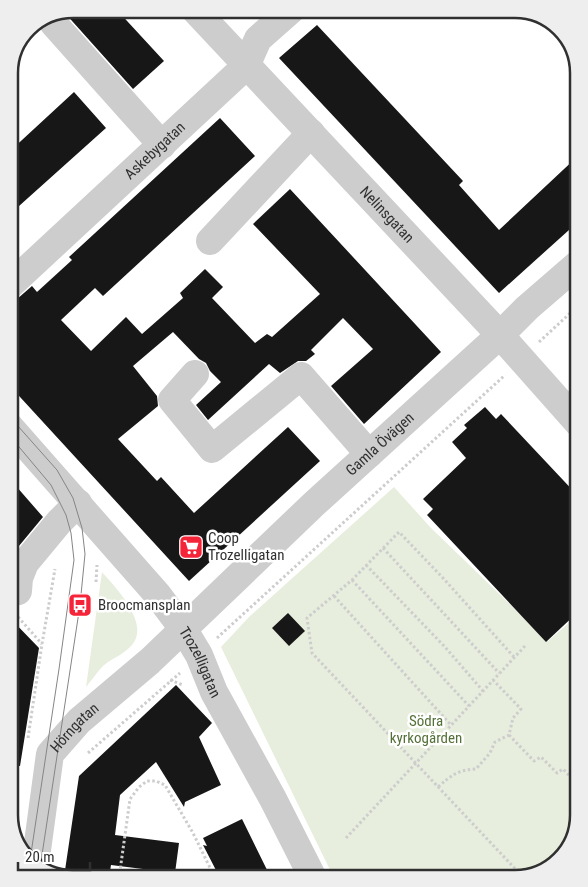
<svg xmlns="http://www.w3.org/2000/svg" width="588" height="887" viewBox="0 0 588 887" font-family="'Roboto Condensed',sans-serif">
	<rect width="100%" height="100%" fill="#fff"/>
	<path fill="#e7eedd" d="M394 487 431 528 548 641 571 621 579 635V814L571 846 547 870 515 878H334L221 647 249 617Z
		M101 571C115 587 152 624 131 646 123 655 112 658 103 666 97 672 92 680 86 687L102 572Z"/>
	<path fill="#171717" d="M73 9H116L164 61 133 89 64 12Z
		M317 25 463 181 459 185 499 230 579 155V221L499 293 279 58Z
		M74 92 106 128 9 215V152Z
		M220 118 255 156 103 296 95 288 61 320 91 351 126 317 142 334 183 298 180 293 205 269 223 287 212 298 255 343 267 334 272 337 320 294 253 224 290 189 441 352 364 424 331 386 373 349 343 318 311 350 315 354 306 361H298L280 373 269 364 208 420 196 405 221 382 210 371 206 363 199 359 173 332 133 366 157 396 158 406 118 439 157 481 161 477 194 513 288 427 320 461 189 581 9 385V306L32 286 37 292 72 260 69 257Z
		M485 407 496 419 501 414 579 497V611L546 642 427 515 433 509 423 499 466 458 452 442 467 428 464 425Z
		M9 478 43 517 9 558Z
		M288 613 305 631 289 646 272 628Z
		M9 617 39 648 20 766 9 765Z
		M176 685 212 723 199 737 221 785 185 802 184 807 156 762 120 795 115 835 179 843 175 873 111 865 109 878H69L64 877 79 776Z
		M242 819 271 878H220L203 845 207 846 203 838Z"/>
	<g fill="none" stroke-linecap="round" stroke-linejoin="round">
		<path stroke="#cdcdcd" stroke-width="3" stroke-dasharray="2.5 2.5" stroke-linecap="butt" d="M237 16 246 9
			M539 342 579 305
			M383 548 499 673
			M366 565 445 647 483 691
			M352 580 469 706
			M96 582 97 565
			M334 596 451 725
			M18 617 42 644
			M217 638 504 376
			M514 657 443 578 399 532 352 580 307 618 312 653 522 876
			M170 680 183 685
			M509 735 534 761 541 757 557 773 563 769 579 786
			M28 738 42 644 55 569
			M88 753 180 673
			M438 787C452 775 457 770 476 769L490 753 495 742 509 735 513 718 521 709 493 680
			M346 838 525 646
			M119 878 130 799 139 787 147 781H156L165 785 193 833 215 878"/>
		<g stroke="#cdcdcd" stroke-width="28">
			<path id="s1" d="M194 9 500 335 579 424"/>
			<path d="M54 24 162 145"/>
			<path d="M210 241 311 133"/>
			<path id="s2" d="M9 286 246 66 258 39 292 9"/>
			<path d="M195 374 172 400 212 449 301 376 369 454"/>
			<path id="s3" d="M9 426 157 594 184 630 199 655 214 692 273 799 313 878"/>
			<path d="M18 591 19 578 25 563 59 522 78 503"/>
			<path id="s4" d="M35 865 50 754 79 721 150 661 315 503 500 335 527 308 579 263"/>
		</g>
		<path stroke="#858585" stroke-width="1" d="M9 416 57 470 73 498 82 528 85 554 80 605 40 868
			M9 435 51 485 66 515 71 533 74 560 59 669 30 860"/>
	</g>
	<defs>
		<g id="supermarket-square" transform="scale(1.25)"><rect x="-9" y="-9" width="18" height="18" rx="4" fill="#f52439" stroke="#fff"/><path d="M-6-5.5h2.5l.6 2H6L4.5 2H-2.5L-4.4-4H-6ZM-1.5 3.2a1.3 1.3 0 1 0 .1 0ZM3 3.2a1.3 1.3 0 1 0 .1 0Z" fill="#fff"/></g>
		<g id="bus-square" transform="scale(1.25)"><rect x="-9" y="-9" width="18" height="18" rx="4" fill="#f52439" stroke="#fff"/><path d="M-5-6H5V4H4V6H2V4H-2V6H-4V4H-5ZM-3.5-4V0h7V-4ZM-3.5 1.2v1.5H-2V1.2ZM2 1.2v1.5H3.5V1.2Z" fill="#fff"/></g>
	</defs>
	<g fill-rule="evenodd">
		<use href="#supermarket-square" x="191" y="547"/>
		<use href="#bus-square" x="80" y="605"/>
	</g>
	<g text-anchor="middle" stroke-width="5" stroke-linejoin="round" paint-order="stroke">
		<g font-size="15" fill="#303030" stroke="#fff">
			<text dy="5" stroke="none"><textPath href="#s2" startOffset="199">Askebygatan</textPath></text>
			<text dy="5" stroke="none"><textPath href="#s1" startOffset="282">Nelinsgatan</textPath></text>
			<text dy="5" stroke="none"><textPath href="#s4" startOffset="565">Gamla Övägen</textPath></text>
			<text dy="5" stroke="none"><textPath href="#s3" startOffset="305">Trozelligatan</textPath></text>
			<text dy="5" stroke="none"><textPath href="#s4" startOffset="148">Hörngatan</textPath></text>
		</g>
		<g font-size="15" fill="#303030" stroke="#fff" text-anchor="start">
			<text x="208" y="543">Coop<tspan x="208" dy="17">Trozelligatan</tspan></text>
			<text x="98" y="610">Broocmansplan</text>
		</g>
		<g font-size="15" fill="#547039" stroke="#fff">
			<text x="426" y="726">Södra<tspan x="426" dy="17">kyrkogården</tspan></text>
		</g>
	</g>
	<path d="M0 0H588V887H0ZM73 18H515A55 55 0 0 1 570 73V815A55 55 0 0 1 515 870H73A55 55 0 0 1 18 815V73A55 55 0 0 1 73 18Z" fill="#eee" fill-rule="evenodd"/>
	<path fill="none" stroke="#303030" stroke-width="2.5" d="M73 18H515A55 55 0 0 1 570 73V815A55 55 0 0 1 515 870H73A55 55 0 0 1 18 815V73A55 55 0 0 1 73 18Z"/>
	<path d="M18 862v8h72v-8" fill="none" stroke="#303030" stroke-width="2.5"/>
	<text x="25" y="862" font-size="15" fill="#303030" stroke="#ffffff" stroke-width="4" paint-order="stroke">20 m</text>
</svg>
